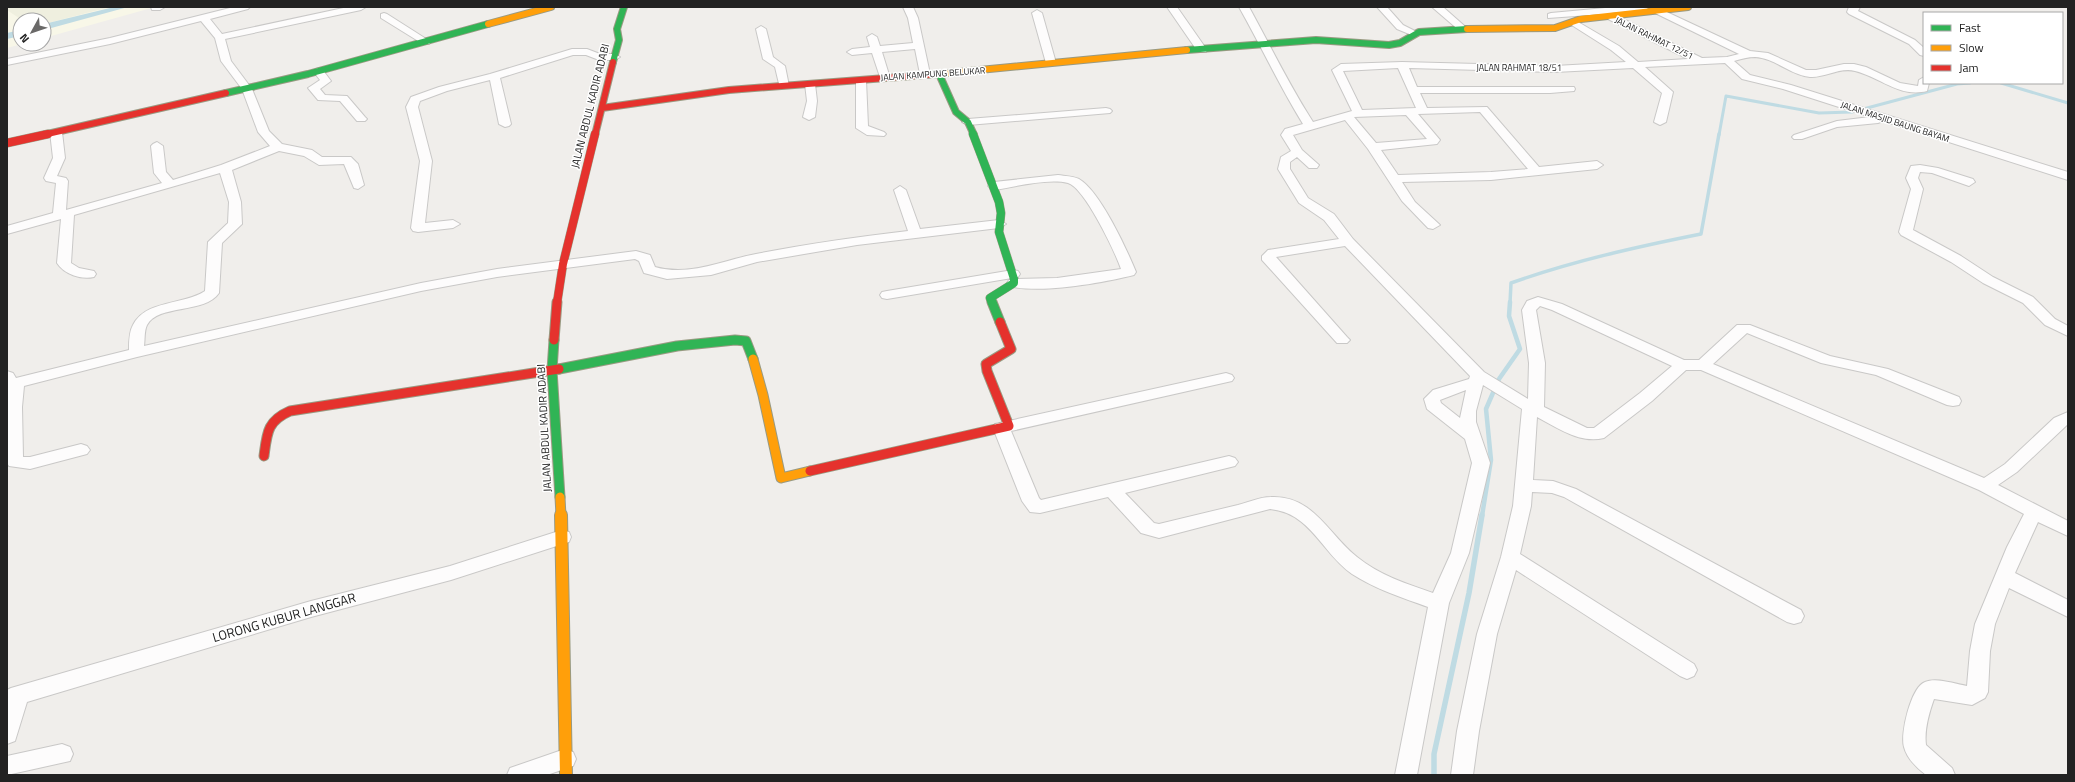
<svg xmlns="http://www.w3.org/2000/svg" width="2075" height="782" viewBox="0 0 2075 782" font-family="'Titillium Web',sans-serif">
	<rect width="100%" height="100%" fill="#f0eeeb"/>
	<path fill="#f8f7e8" d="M7 7H155L44 38V20H20V44H22L7 48Z"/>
	<path fill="#efefdf" d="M7 7H110L44 24V20H22L7 10Z"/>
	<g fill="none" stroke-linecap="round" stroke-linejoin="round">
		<path stroke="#bfdbe3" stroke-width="3" d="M2001 83 2068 103
			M1719 135 1726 96 1819 113 1852 112 1957 84 1970 83"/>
		<path stroke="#bfdbe3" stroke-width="3.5" d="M1510 303 1511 283C1573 261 1636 247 1701 234L1719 134"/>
		<path stroke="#bfdbe3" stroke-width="4.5" d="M1482 516 1491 460 1486 409 1499 379 1520 349 1509 316 1510 302"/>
		<path stroke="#bfdbe3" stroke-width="5.5" d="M1434 775V754L1469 593 1482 515"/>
		<path fill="#bfdbe3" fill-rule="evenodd" d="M114 7H128L44 30V24Z
			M20 30V36L7 39V33Z"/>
		<g stroke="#c9c8c7" stroke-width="2">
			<path id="street" d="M151 7H165L160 10H152Z
				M234 7H250L248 9 210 19 222 34 348 7H366L361 10 225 39 231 61 252 89 269 131 282 144 312 150 322 157H351L358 164 364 185 358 189 354 188 344 164 319 165 304 156 279 151 232 170 241 202 242 224 222 243 219 293C205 314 158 304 147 325 144 331 145 340 144 346L421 283 497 269 636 251 650 255 655 267C690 277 723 260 756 254 807 244 857 237 908 231L894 190 900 186 906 190 920 229 999 220 1006 224 999 228 857 245 757 262 711 275 667 279 644 273 639 261 635 259 497 277 421 291 137 357 24 386 22 407 23 457H30L81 444 87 446 90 450 87 454 30 469 9 466 7 463V371L13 373 16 378 129 350C129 342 129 332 133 325 145 300 184 305 205 291L208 242 228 223 229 202 220 173 74 215 71 263 79 268 94 271 96 274 94 277C81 280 64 274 57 263L61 219 7 234V226L53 213 56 183 46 181 44 178 53 158 50 132 52 130H60L62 132 65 158 57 176 66 178 68 181 66 210 162 183 154 173 151 146 153 144 157 142 163 146 166 172 173 180 221 165 270 146 258 132 242 89 221 61 215 38 201 21 110 44 7 65V59L110 38Z
				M903 7H913L918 18 930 74 925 77 920 74 915 49 882 52 890 78 885 81 881 80 872 53 852 55 847 52 852 49 870 47 867 37 872 34 877 37 880 46 913 43 908 18Z
				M1167 7H1177L1207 50 1206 52H1198Z
				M1239 7H1249C1270 45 1289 85 1313 122L1352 111 1332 70 1341 64 1402 62 1555 66 1626 62 1611 50 1570 24 1568 22 1573 19 1619 46 1638 62 1688 59 1604 17 1603 14 1548 18V14L1551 13 1616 7H1650L1645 10 1611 13 1702 58 1727 57 1739 54 1653 12V8L1656 7 1750 51 1768 53 1806 70H1816L1844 64H1854L1866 67 1900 83 1918 86 1919 80 1924 77V83H1929L1927 91C1899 98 1880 77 1855 71 1840 67 1825 78 1810 77 1790 75 1775 58 1755 57 1748 57 1741 59 1734 61L1750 75 1791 85 2068 172V180L1883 121 1878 123 1837 127 1802 139H1794L1792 137 1794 135 1837 121 1870 117 1783 89 1742 79 1725 63 1645 67 1673 92 1666 122 1660 125 1654 122 1662 93 1633 68 1555 72 1409 68 1417 87H1574L1575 89 1574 91 1550 93H1420L1427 108 1487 107 1539 167 1597 161 1603 165 1597 169 1491 180 1402 182 1415 202 1440 225 1433 229 1428 228 1402 201 1368 149 1345 120 1293 135 1302 150 1319 165 1317 168H1309L1297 157 1290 162V169L1308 198 1334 214 1353 239 1484 372 1528 399 1529 363 1522 310 1527 301 1538 297 1562 304 1684 360H1699L1737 325H1750L1830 356 1888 369 1959 397 1961 401 1959 405 1953 406 1947 405 1876 375 1821 363 1747 333 1713 364 1984 478 2005 464 2054 418 2068 412V424L2017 472 1998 485 2068 521V536L2038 522 2015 573 2068 600V617L2009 588 1995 624 1990 651 1988 692 1985 698 1972 705 1934 699C1929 713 1924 730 1926 745L1952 768 1955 775H1926C1917 768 1907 759 1904 747 1900 734 1911 687 1925 682 1936 677 1955 684 1967 686L1970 651 1975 624 2007 547 2024 514 1979 490 1701 370H1686L1652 401 1604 438C1580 444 1558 428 1537 417L1533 480 1553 481 1576 489 1801 610 1804 616 1801 622 1794 624 1787 622 1564 497 1552 493 1532 492 1531 506 1520 554 1694 664 1697 670 1694 676 1687 679 1680 676 1516 570 1497 634 1479 731 1473 775H1451L1457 731 1477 634 1501 557 1513 506 1522 409 1483 385 1476 411V422L1490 463 1469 553 1449 603 1417 775H1395L1428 607C1403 598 1375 589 1352 574 1321 552 1311 513 1270 509L1159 538 1141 533 1108 497 1040 513 1030 512 1022 501 993 428 995 424 1226 373 1232 375 1234 378 1232 381 1011 431 1039 498 1041 500 1229 456 1235 458 1238 462 1235 466 1125 493 1154 523 1159 524C1185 518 1212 511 1238 505 1249 502 1260 497 1271 497 1313 495 1328 534 1357 557 1379 575 1407 584 1433 593L1451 553 1472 463 1465 439 1427 409 1424 399 1433 390 1469 379 1470 376 1345 246 1276 257 1347 337 1350 340 1347 343H1337L1262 260V256L1268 250 1339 239 1324 220 1299 203 1278 169 1281 157 1291 151 1281 135 1285 129 1303 124C1280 87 1261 46 1239 7ZM1398 68 1416 108 1362 110 1343 71ZM1480 112 1528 169 1491 172 1398 175 1381 150 1437 144 1440 140 1418 114ZM1406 115 1427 139 1376 143 1354 117ZM1540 306 1552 310 1672 366 1640 393 1594 428H1587L1544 407 1545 363 1536 310ZM1466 390 1460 418 1441 403 1440 400Z
				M1377 7H1387L1403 25 1419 33 1414 36 1397 29Z
				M1432 7H1443L1469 30 1467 32H1461Z
				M1849 7H1860L1858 11 1915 40 1924 48V56L1920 55 1909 44 1849 14 1847 12Z
				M1037 10 1042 13 1056 63 1055 65H1047L1046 63 1032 13Z
				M384 13 387 14 431 42 429 44H423L381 18V14Z
				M761 26 766 29 773 57 785 66 789 86 788 88H780L775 67 763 59 756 29Z
				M572 49H587L600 54H615L620 57 615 60H599L586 55H573L500 78 511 124 509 126 505 127 499 124 490 80 447 91 420 101 418 107 432 161 425 223 453 220 460 224 453 228 418 232 413 231 411 228 420 161 406 107 411 97 439 87 490 74Z
				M318 68 322 69 331 81 320 89 325 95 347 96 365 117 367 119 365 121H357L340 101 318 100 308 88 320 80 313 71Z
				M861 77 866 80 868 126 884 132 886 134 884 136 867 135 856 128V80Z
				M810 81 815 84 817 101 815 117 809 120 803 117 807 101 805 84Z
				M1106 108 1110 109 1112 111 1110 113 968 125 962 122 968 119Z
				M1920 165 1938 168 1973 179 1975 182 1969 186 1932 173 1920 172 1918 178 1923 189 1913 230 1961 256 1993 277 2033 297 2055 319 2068 326V336L2045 325 2023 303 1983 283 1951 262 1901 235 1899 232 1911 189 1906 178 1911 166Z
				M1058 175C1065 176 1073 176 1079 179 1100 191 1127 250 1136 272L1134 275C1102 283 1041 294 1009 286L1007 283 1009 280 1014 279 1057 278 1121 269C1115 252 1085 188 1068 183 1048 178 1014 187 994 190L988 186 994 182Z
				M1013 270 1018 271 1020 274 1018 277 887 299 882 298 880 295 882 292 887 291Z
				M562 530 569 532 571 537 569 542 451 580 311 617 27 702 15 741 7 744V690L11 688 311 601 450 566Z
				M62 744 70 747 73 754 70 761 7 775V756Z
				M565 749 573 752 576 759 573 766 547 775H507L510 768Z"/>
		</g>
		<g stroke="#999a82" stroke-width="8">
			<path id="fast-far2" d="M1187 50 1316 40 1389 45 1400 43 1419 32 1467 29
				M613 62 619 40 617 29 624 7
				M939 74 956 112 968 122 974 135
				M226 93 308 74 488 24"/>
		</g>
		<g stroke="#999a82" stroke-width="9">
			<path id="fast-far1" d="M973 134 999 202 1001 213 999 232 1014 279V283L990 298 992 303"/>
		</g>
		<g stroke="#999a82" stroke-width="11">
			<path id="fast" d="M992 302 1000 322
				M554 340 552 370 560 497
				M559 369 677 346 735 340 746 341 753 359"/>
		</g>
		<g stroke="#999a82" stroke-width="8">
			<path id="slow-far2" d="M488 24 551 7
				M1467 29 1555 28 1581 19 1688 7
				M938 74 1187 50"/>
		</g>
		<g stroke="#999a82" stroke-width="11">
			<path id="slow-far1" d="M753 359 763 395 781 478 810 471
				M560 497 561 516"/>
		</g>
		<g stroke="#999a82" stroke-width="14">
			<path id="slow" d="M561 515 566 775"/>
		</g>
		<g stroke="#999a82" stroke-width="8">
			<path id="jam-far2" d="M602 108 729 90 938 74
				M43 135 226 93
				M595 135 613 62"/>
		</g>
		<g stroke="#999a82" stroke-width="9">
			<path id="jam-far1" d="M7 143 48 134
				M557 303 563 264 595 134"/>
		</g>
		<g stroke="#999a82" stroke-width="11">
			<path id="jam" d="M554 340 557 302
				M264 456C267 433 267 421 290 411L559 369
				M810 471 1009 426 987 371 986 364 1011 349 1000 322"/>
		</g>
		<use href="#street" fill="#fdfcfc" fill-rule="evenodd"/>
		<use href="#fast-far2" stroke="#30b455" stroke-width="6"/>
		<use href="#fast-far1" stroke="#30b455" stroke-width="8"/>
		<use href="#fast" stroke="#30b455" stroke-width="9"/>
		<use href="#slow-far2" stroke="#ff9f0a" stroke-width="6"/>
		<use href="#slow-far1" stroke="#ff9f0a" stroke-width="9"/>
		<use href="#slow" stroke="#ff9f0a" stroke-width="12"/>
		<use href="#jam-far2" stroke="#e5322d" stroke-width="6"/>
		<use href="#jam-far1" stroke="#e5322d" stroke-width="8"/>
		<use href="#jam" stroke="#e5322d" stroke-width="9"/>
	</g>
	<g text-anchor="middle" stroke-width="3" stroke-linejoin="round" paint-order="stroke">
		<g font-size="9" fill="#222" stroke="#fff">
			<text transform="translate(1654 38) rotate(26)" y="3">JALAN RAHMAT 12/51</text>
			<text x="1519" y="71">JALAN RAHMAT 18/51</text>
			<text transform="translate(933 74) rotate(-4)" y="3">JALAN KAMPUNG BELUKAR</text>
			<text transform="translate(1895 122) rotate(18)" y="3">JALAN MASJID BAUNG BAYAM</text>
		</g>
		<g font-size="11" fill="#222" stroke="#fff">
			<text transform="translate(590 106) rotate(-76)" y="4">JALAN ABDUL KADIR ADABI</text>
			<text transform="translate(544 428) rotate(-93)" y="4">JALAN ABDUL KADIR ADABI</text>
		</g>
		<g font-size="13" fill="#222" stroke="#fff">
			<text transform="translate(284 617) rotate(-16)" y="5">LORONG KUBUR LANGGAR</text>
		</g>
	</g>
	<rect width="2075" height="782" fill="none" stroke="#222222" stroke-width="16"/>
	<rect x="1923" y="12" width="140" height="72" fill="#ffffff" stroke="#a7a7a7"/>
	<rect x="1931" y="25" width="20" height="6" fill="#30b455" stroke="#a7a7a7"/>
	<text x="1959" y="32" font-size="12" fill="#222222">Fast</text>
	<rect x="1931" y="45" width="20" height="6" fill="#ff9f0a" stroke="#a7a7a7"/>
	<text x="1959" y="52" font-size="12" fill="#222222">Slow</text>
	<rect x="1931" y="65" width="20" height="6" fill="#e5322d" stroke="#a7a7a7"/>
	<text x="1959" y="72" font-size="12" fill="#222222">Jam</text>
	<g transform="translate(32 32) rotate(230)"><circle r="19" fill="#ffffff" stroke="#a7a7a7"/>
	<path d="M0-3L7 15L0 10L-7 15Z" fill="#6a6968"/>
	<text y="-6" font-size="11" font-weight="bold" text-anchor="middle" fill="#222222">N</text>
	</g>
</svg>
